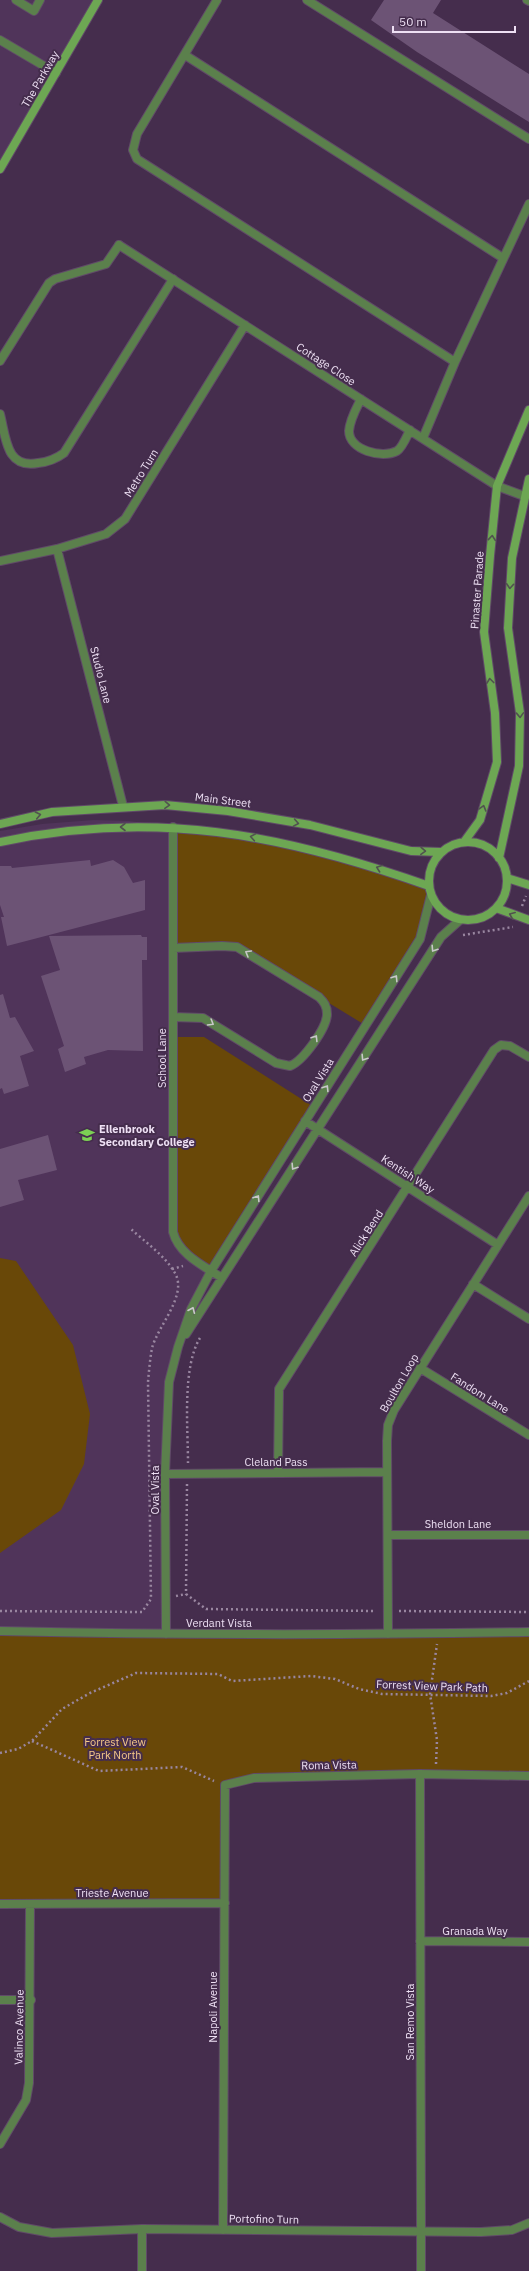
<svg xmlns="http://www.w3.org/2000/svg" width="529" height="2271" viewBox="0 0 529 2271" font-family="'IBM Plex Sans',sans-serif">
	<rect width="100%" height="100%" fill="#452d4d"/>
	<path fill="#50345a" d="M0 0H98L0 169Z
		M94 820 129 821 173 827V1232L211 1271 191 1309 169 1382 166 1634 0 1631V831L42 824Z"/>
	<path fill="#694808" d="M173 827 299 845 429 886 431 895 420 939 365 1025 237 947 173 948Z
		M173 1037H204L314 1107 211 1271 176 1243Z
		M0 1258 16 1261 73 1345 90 1414 84 1464 61 1510 0 1553Z
		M0 1631 529 1632V1776L254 1778 225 1786V1903L0 1904Z"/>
	<path fill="#6c5375" d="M384 0H441L433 13 529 74V122L417 52 371 20Z
		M90 860 91 866 113 860 124 867 133 883 145 880V910L7 946 1 917H4L0 905V866H11L12 868Z
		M141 935 142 937H147V960H142L143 1051 108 1050 84 1057 86 1064 65 1072 58 1049 64 1046 41 976 60 970 49 936Z
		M3 994 10 1018 15 1017 34 1051 20 1056 29 1086 4 1094 2 1088 0 1089V995Z
		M48 1135 57 1170 18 1180 24 1200 0 1207V1149Z"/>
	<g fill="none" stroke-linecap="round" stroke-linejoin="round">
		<g stroke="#604a68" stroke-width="10">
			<path id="lane" d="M16 0 34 11 40 0
				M217 0 137 134 133 150 137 159 455 362
				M307 0 529 139
				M527 0 529 1
				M0 40 56 73
				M185 55 503 258
				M0 361 49 283 55 279 106 264 119 245
				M0 414C6 438 6 469 38 463 48 462 56 459 64 453L173 279
				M423 438 455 362 529 204
				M0 2000H31
				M421 2271V2232"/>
		</g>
		<g stroke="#604a68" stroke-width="10">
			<path id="street" d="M119 245 497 486 524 496
				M361 399C356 409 350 419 349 431 349 450 382 459 397 451 402 448 407 436 410 430
				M57 549 123 806
				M0 561 57 549 106 534 125 519 245 325
				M173 827V1232C179 1255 204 1266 222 1278
				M173 1017 203 1018 276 1063 290 1066C303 1061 327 1028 327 1014 327 1006 324 1002 319 997L237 947 222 946 173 948
				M305 1121 498 1245
				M473 1284 529 1319
				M186 1334 441 937 460 920
				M420 1368 529 1435
				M278 1473 279 1389 494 1050 501 1045 510 1046 529 1057
				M165 1474 386 1472
				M388 1535H529
				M0 1631C176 1635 353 1635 529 1632
				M166 1634 165 1474 169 1382 178 1347 191 1309 211 1271 420 939 431 895
				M388 1634 387 1441 388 1425 394 1410 529 1196
				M420 1774 421 2232
				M0 1904 225 1903
				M420 1941 529 1942
				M0 2144 26 2100 29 2083 30 1904
				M0 2217 19 2227 52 2233 142 2229 481 2232 512 2230 529 2223
				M223 2230 225 1785 254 1778 420 1774 529 1776
				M142 2271V2229"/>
		</g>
		<g stroke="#604a68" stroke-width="10">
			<path id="secondary" d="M0 169 98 0
				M0 824 52 812 165 805 228 811 310 825 411 851 441 852
				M429 881a39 39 0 1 1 78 0a39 39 0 1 1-78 0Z
				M0 842C154 809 282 834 429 886
				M464 842 480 820 497 762 495 713 484 632 490 556 497 486 529 410
				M499 858 519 766 520 713 508 628 512 558 529 479
				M507 878 529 885
				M496 908 529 920"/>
		</g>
		<path stroke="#9986a0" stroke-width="2.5" stroke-dasharray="2 3" stroke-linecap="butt" d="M522 906 526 896
			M463 935 513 927
			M172 1269 183 1266
			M188 1463C188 1429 182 1367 200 1338
			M187 1484 186 1594 206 1609 376 1611
			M176 1596 186 1594
			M0 1611 142 1612 151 1599 148 1382C149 1371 150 1359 152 1348 158 1326 186 1297 176 1275 167 1257 145 1242 131 1229
			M399 1611 529 1612
			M32 1741 99 1771 182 1767 214 1781
			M0 1753 18 1749 32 1741 62 1709 90 1693 136 1673 218 1674 232 1681 311 1676 335 1679 359 1689 382 1694 491 1696 507 1693 529 1681
			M436 1764 437 1740 430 1694 437 1644"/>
		<use href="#lane" stroke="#5b804c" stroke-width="8"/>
		<use href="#street" stroke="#5b804c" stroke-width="8"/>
		<use href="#secondary" stroke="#6da753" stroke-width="8"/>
	</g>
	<defs><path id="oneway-chevron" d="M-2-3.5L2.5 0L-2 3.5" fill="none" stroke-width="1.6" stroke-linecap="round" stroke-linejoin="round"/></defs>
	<g stroke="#51524f">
		<use href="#oneway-chevron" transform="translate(492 538) rotate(-84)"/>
		<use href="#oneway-chevron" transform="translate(510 586) rotate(94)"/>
		<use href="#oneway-chevron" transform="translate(490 681) rotate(-97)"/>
		<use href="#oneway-chevron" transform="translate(520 715) rotate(88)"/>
		<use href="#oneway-chevron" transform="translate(167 805) rotate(3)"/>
		<use href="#oneway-chevron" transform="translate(483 808) rotate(-74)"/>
		<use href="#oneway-chevron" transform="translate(38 815) rotate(-12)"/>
		<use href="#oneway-chevron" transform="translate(296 823) rotate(10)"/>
		<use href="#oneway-chevron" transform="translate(123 827) rotate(-180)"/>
		<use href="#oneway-chevron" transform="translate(253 837) rotate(-170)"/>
		<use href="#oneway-chevron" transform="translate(423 851) rotate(2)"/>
		<use href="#oneway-chevron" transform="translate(379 868) rotate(-160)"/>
		<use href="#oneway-chevron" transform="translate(512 915) rotate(-158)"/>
	</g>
	<g stroke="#c9c8ca">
		<use href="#oneway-chevron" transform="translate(434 949) rotate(123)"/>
		<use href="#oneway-chevron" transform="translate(248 953) rotate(-150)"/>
		<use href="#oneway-chevron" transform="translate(395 978) rotate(-57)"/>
		<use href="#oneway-chevron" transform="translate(211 1023) rotate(31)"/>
		<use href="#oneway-chevron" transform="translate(315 1038) rotate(-58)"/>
		<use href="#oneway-chevron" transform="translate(364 1058) rotate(123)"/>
		<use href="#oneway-chevron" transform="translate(326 1088) rotate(-58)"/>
		<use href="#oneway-chevron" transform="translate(294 1167) rotate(123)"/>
		<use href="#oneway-chevron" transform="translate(257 1198) rotate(-58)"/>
		<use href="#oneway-chevron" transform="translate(192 1310) rotate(-67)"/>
	</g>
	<defs>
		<g id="school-bare" transform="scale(1.2)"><path d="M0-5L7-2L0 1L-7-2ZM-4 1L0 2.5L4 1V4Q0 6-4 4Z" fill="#7cd154" stroke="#452d4d" stroke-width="2.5" paint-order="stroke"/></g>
	</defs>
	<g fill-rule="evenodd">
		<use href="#school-bare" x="87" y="1135"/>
	</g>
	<g text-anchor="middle" stroke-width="4" stroke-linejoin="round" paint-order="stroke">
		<g font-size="11" fill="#eee0f4" stroke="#452d4d">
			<text transform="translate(40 79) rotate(-60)" y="4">The Parkway</text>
			<text transform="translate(326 364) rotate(33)" y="4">Cottage Close</text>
			<text transform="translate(141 473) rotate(-58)" y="4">Metro Turn</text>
			<text transform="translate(477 590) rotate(-86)" y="4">Pinaster Parade</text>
			<text transform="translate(101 675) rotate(76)" y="4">Studio Lane</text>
			<text transform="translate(223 800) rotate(7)" y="4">Main Street</text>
			<text transform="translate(162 1058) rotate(-90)" y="4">School Lane</text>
			<text transform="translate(318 1080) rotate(-58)" y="4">Oval Vista</text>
			<text transform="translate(408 1174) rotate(33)" y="4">Kentish Way</text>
			<text transform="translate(366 1233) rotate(-57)" y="4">Alick Bend</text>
			<text transform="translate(399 1383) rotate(-60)" y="4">Boulton Loop</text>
			<text transform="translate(480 1393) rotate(32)" y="4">Fandom Lane</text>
			<text x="276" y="1466">Cleland Pass</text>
			<text transform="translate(155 1490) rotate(-90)" y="4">Oval Vista</text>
			<text x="458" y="1528">Sheldon Lane</text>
			<text x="219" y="1627">Verdant Vista</text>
			<text transform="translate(432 1686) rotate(2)" y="4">Forrest View Park Path</text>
			<text transform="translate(329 1765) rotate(-1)" y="4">Roma Vista</text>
			<text x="112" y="1897">Trieste Avenue</text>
			<text x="475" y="1935">Granada Way</text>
			<text transform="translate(213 2007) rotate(-90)" y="4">Napoli Avenue</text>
			<text transform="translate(410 2022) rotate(-90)" y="4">San Remo Vista</text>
			<text transform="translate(19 2027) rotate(-89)" y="4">Valinco Avenue</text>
			<text transform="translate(264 2219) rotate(1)" y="4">Portofino Turn</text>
		</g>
		<g font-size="11" font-weight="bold" fill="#eee0f4" stroke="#452d4d" text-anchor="start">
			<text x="99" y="1133">Ellenbrook<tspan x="99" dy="13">Secondary College</tspan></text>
		</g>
		<g font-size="11" fill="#f6c988" stroke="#452d4d">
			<text x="115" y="1746">Forrest View<tspan x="115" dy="13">Park North</tspan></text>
		</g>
	</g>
	<path d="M393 26v6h122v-6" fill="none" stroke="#eee0f4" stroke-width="2"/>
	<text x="399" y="26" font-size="12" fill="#eee0f4" stroke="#452d4d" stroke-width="3" paint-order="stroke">50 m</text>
</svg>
